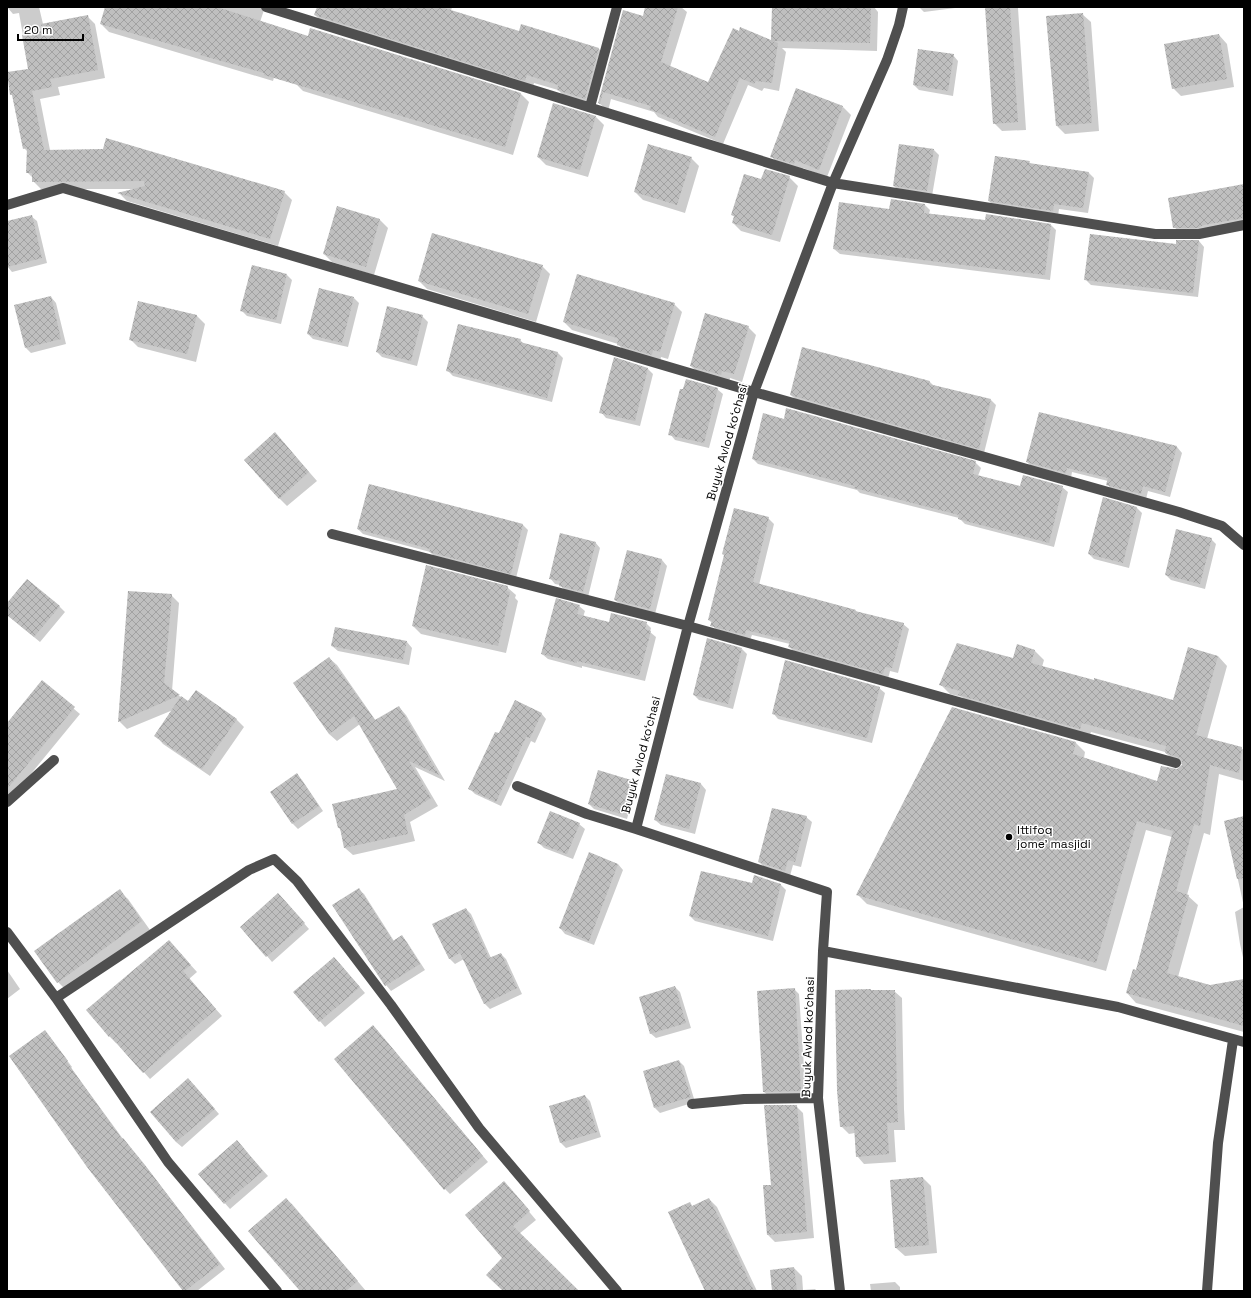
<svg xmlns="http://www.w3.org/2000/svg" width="1251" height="1298" viewBox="0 0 1251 1298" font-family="'Space Grotesk',sans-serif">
	<defs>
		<pattern id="building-cross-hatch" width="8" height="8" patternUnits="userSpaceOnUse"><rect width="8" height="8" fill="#bfbfbf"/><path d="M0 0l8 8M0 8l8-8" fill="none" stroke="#a2a2a2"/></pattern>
	</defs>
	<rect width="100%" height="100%" fill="#fff"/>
	<path fill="#0003" d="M7 7H39L43 24 87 16 95 24 105 78 58 87 60 95 40 99 50 150 284 192 292 200 278 246 127 201 119 193 135 189H41L33 181V178L27 172 28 152 24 148 14 97 11 94 29 69 19 13 13 14Z
		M106 7H265L260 22 286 36 273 81 109 32 101 24Z
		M318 7H452L451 11 520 32 599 49 607 57 593 107 566 98 558 90 534 83 533 88 323 23 315 15Z
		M646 7H681L687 12 670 67 709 84 772 42 773 7H874L878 12 877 51 782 48 786 52 779 91 764 88 762 91 748 85 723 144 658 117 654 112 611 99 608 111 599 103 624 11 644 17Z
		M919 7H955V8L924 12Z
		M986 7H1016L1018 8 1026 130 1002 131 994 123Z
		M1082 14 1091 22 1099 131 1065 134 1057 126Z
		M1219 35 1227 44 1234 87 1181 96 1173 88Z
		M953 55 958 61 953 96 919 90 914 85Z
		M295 83 521 94 529 102 513 155 303 91Z
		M843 107 851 115 827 177 803 168 802 172 779 165 771 156Z
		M596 117 604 125 588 177 546 165 538 157Z
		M934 150 939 155 932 196 899 191 894 186Z
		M691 158 699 166 685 213 643 200 635 192Z
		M1029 162 1031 164 1089 173 1094 178 1088 213 1059 209 1058 216 994 206 989 201Z
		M789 177 798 186 780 242 741 231 733 223 735 217 732 215 762 181Z
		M1244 186V224L1180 232 1174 227Z
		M925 205 930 210 929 214 986 221 987 215 1051 225 1056 230 1050 280 840 254 834 249Z
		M31 216 37 221 47 263 12 272 7 266V222Z
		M380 220 388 228 374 275 332 262 324 254Z
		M1199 241 1204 247 1198 297 1091 285 1086 280 1177 245V242Z
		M542 266 550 274 536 322 427 289 419 281Z
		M287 275 292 280 281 324 247 316 241 310Z
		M51 297 56 303 66 344 31 353 26 348 15 306Z
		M354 298 359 303 348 347 313 339 308 334Z
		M139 302 197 316 205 324 196 362 138 347 130 339Z
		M674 304 682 312 668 359 661 357 660 363 626 353 618 344 572 330 564 322Z
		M422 316 428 322 417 366 382 357 377 352Z
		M748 327 756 335 742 382 730 378 729 383 699 374 691 366Z
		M520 340 524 344 558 353 563 358 552 402 453 376 448 371Z
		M614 359 648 369 653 374 640 426 606 418 601 412Z
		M929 381 934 386 991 400 996 405 984 453 796 400 791 395Z
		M717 389 723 394 709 448 675 440 670 434Z
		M283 442 317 481 287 506 279 498Z
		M1177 447 1182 453 1170 497 1148 491 1146 499 1112 490 1107 484 1108 481 1072 472 1071 478 1032 467 1027 462Z
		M753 459 975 462 981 468 978 476 1021 487H1062L1068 492 1054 547 965 524 959 518 860 493 857 490 758 464Z
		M369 485 523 525 528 530 516 578 435 557 430 552 363 534 358 529Z
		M1103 498 1137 508 1142 513 1129 568 1094 559 1089 554Z
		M768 518 774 524 759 585 855 610 857 612 903 624 909 629 898 673 890 671 888 679 795 652 789 647 790 644 752 635 750 640 717 631 712 625V623L709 620Z
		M1211 539 1216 544 1205 589 1171 580 1166 575Z
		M595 542 600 548 588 597 565 591 560 585 555 584 550 578Z
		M628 552 662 560 667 566 655 614 621 605 615 600Z
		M507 587 516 595 515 598 518 601 506 653 421 634 413 626Z
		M171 595 179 603 172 691 188 702 236 719 244 727 210 776 163 744 155 735 173 710 127 729 119 721Z
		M7 605 59 606 65 612 40 642 7 615Z
		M579 606 585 611 583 617 610 623H646L651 628 650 632 656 637 645 681 582 666V668L548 659 542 654Z
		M407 642 412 648 409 665 338 651 332 646Z
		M1017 646 1035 651 1044 660 1042 667 1174 701 1218 656 1227 666 1207 739 1241 748 1244 750V781L1219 774 1210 835 1204 833 1187 895 1198 905 1178 977 1210 986 1244 980V1032L1136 1003 1127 993 1136 971 1172 837 1146 830 1106 971 867 904 857 894 953 708 1076 743 1085 752 1084 758 1157 783 1184 765 1175 762 1165 752 1091 732 1089 738 969 704 962 697 950 694 941 685 1013 659Z
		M742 649 747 654 733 709 699 700 694 695Z
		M329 658 337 665 376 721 399 707 406 715 445 781 415 767 438 806 410 822 415 841 353 855 345 848 341 831 339 828 398 789 360 724 337 741 329 734Z
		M42 682 80 714 7 803V724Z
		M879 688 885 693 872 743 778 719 773 713Z
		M541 713 546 719 535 743 531 741 501 806 475 794 470 789Z
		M598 772 631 781 636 786 627 819 594 809 589 804Z
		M296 775 302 780 323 811 298 829 293 824 271 792Z
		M667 776 701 784 706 790 695 834 661 825 655 820Z
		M806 817 812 822 801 867 793 865 790 876 764 867 759 862Z
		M1244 817V962L1240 944 1235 912 1244 907 1225 821Z
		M579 824 585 829 573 859 544 848 538 842Z
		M618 864 623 870 594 945 565 934 560 928Z
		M755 876 781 885 786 890 773 941 695 921 690 916 753 884Z
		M358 889 364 894 394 941 402 936 407 942 425 970 391 991 386 985Z
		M119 891 128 899 150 930 66 990 58 982Z
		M284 900 309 929 272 962 267 956Z
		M466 909 471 914 491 958 501 954 506 959 522 994 490 1009 484 1003 464 959 455 964 449 958Z
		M169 941 197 972 189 979 222 1016 150 1079 117 1042 116 1043 110 1037 87 1010Z
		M339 963 365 993 325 1027 295 992Z
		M7 970 20 989 7 999Z
		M675 987 680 992 691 1028 656 1038 650 1033Z
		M794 989 799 994 806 1096 770 1097 764 1092Z
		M872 991H894L902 998 904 1109 905 1130H894L896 1162 864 1164 857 1156 855 1133 849 1134 841 1126Z
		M45 1031 72 1067 71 1068 123 1139 150 1172 225 1269 197 1291H184Z
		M378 1032 488 1162 450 1194 445 1189Z
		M679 1061 684 1066 695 1102 660 1113 655 1108Z
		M194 1085 219 1114 182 1147 176 1142Z
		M585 1096 590 1101 601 1137 566 1148 561 1143Z
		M796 1106 803 1113 814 1238 775 1242 768 1235 764 1186 772 1185Z
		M242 1147 268 1176 230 1209 199 1174Z
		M923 1178 931 1186 937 1253 905 1256 896 1248Z
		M511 1190 536 1220 519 1234 578 1291H504L503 1258Z
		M286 1199 292 1204 366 1291H300Z
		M709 1199 717 1207 757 1291H706L689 1203 693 1207Z
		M794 1268 802 1276 803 1290 815 1289 817 1291H773Z
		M895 1282 900 1287V1291H871L870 1284Z"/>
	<path fill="url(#building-cross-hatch)" d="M105 7H217L308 36 310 28 521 93 505 147 264 75V73L200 55 201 53 100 24Z
		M317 7H441L519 31 521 24 599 48 585 99 557 90 558 85 527 75 525 81 314 15Z
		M645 7H678L661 62 708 82 733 28 739 31 740 27 771 40 772 7H871L870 43 773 41 778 43 772 83 756 81 754 84 740 78 715 137 649 109 651 106 603 92 600 104 598 103 623 10 643 16Z
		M985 7H1010L1018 122 993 124Z
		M1083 13 1092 123 1056 126 1046 16Z
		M88 15 98 70 50 79 52 87 32 91 44 150 103 149 106 138 285 191 270 239 117 193 145 186 144 181 32 182V173H26L27 148 23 149 12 95H10L7 72 28 69 22 35 42 31 41 24Z
		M1219 34 1227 79 1172 89 1164 44Z
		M918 49 954 54 948 91 913 85Z
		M796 88 843 106 819 170 795 160 794 164 770 157Z
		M553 103 596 116 580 170 537 157Z
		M648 144 692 157 677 205 634 192Z
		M899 144 934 149 927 191 893 186Z
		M995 156 1030 161 1029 163 1089 172 1083 208 1054 204 1053 211 988 201Z
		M765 169 790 176 772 235 732 223 734 216 731 215 744 174 761 179Z
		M1244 184V218L1204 225 1198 228H1173L1168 198Z
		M891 199 925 204 924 213 985 220 986 214 1051 224 1045 275 833 249 839 202 889 209Z
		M337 206 380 219 366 267 323 254Z
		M32 215 42 258 7 267V221Z
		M432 233 543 265 528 314 418 281Z
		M1090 234 1176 244V240H1199L1193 293 1084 280Z
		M252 265 287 274 276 320 240 311Z
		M577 274 675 303 660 352 653 350 652 355 617 345 618 339 617 338 563 322Z
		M319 288 354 297 342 343 307 334Z
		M51 296 61 339 25 348 14 305Z
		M138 301 197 315 187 354 129 340Z
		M387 306 423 315 411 361 376 352Z
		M705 313 749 326 734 374 722 371 721 375 690 366Z
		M458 324 521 339 520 342 558 352 547 398 446 371Z
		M802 347 930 381 929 384 991 399 979 449 790 395Z
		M614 357 648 368 635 421 599 413Z
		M686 379 718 388 704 443 668 435 680 389H683Z
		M786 408 976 461 973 474 1020 486 1023 475 1063 486 1049 543 958 519 959 515 854 488 855 486 752 459 763 413 784 419Z
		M1039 412 1177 446 1165 492 1143 486 1141 494 1106 485 1108 478 1067 468 1066 473 1026 462Z
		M275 432 309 472 279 499 244 460Z
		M369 484 523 524 511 574 429 552 430 549 357 529Z
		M1103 497 1137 507 1123 563 1088 554Z
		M734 508 769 517 753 582 856 610 855 611 904 623 892 668 885 667 883 674 788 647 790 641 746 630 745 635 710 626 712 621 708 620 724 555 722 554Z
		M1176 529 1212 538 1200 584 1165 575Z
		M560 533 596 542 583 592 559 586 560 581 549 579Z
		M627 550 662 559 650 609 614 600Z
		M426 565 508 586 507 591 510 592 498 646 412 626Z
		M27 579 60 606 34 637 7 615V603Z
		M128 591 172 594 164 683 180 695 118 722Z
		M556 598 580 605 577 614 609 622 611 613 647 622 645 629 651 631 639 676 577 661V663L541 654Z
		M335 627 407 641 403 660 331 646Z
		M707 638 742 648 728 704 693 695Z
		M957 643 1013 658 1017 644 1035 650 1031 663 1094 680V678L1173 700 1188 647 1218 656 1196 735 1242 747 1239 773 1210 765 1200 826 1194 824 1176 891 1189 895 1167 973 1210 985 1244 979V1026L1126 993 1133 969 1136 970 1173 831 1137 821 1096 963 856 895 952 707 1076 742 1073 754 1157 781 1161 766 1177 769 1182 765V761L1180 758 1165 753 1166 746 1082 723 1080 729 958 695 960 691 939 685Z
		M329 657 375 720 399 706 439 775 409 761 431 798 404 815 408 834 344 848 340 828H338L332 804 397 789 354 716 329 734 293 683Z
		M785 660 880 687 867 738 772 714Z
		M42 680 75 707 7 789V723Z
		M196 690 237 719 202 769 154 736 181 696 188 701Z
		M515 700 542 713 530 738 526 737 496 802 468 789 495 732 499 733Z
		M598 770 631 780 621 814 588 804Z
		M297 773 319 806 292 824 270 792Z
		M666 774 701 783 689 829 654 820Z
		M772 808 807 816 795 862 788 860 785 871 758 862Z
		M550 811 580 823 567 854 537 843Z
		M1244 816V878L1237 879 1224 821Z
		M589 852 618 864 589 941 559 928Z
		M701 871 752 883 754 875 781 884 768 936 689 916Z
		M359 888 393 941 402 935 420 964 385 986 332 905Z
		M120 889 142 921 57 983 34 951Z
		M278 893 305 923 266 957 240 927Z
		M466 908 489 958 501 953 517 988 484 1004 460 953 449 959 432 924Z
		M169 940 191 965 183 971 216 1009 143 1073 110 1036 109 1037 86 1010Z
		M334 957 360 987 319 1022 293 992Z
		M675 986 686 1023 650 1034 639 997Z
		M795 988 801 1091 763 1092 757 991Z
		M871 989V990H895L897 1101 898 1122 887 1123 889 1154 856 1157 854 1126 840 1127 837 1090 835 990Z
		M373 1025 483 1156 444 1190 334 1059Z
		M45 1030 68 1061 67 1062 122 1139 123 1138 145 1165 220 1264 185 1291H183L87 1167 9 1056Z
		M679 1060 691 1097 654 1108 643 1071Z
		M188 1078 215 1109 176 1142 150 1112Z
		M585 1095 597 1132 560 1143 549 1106Z
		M764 1105H797L807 1232 767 1235 763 1185H771Z
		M237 1140 263 1171 224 1204 198 1174Z
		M923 1177 929 1245 895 1248 890 1180Z
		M504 1181 530 1211 513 1226 579 1291H503L486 1275 502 1258 465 1215Z
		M286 1198 358 1281 346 1291H300L248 1231Z
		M709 1198 724 1228 754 1291H705L668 1212 690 1202 692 1206Z
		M794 1267 797 1291H772L770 1270Z"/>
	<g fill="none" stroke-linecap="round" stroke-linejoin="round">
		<path stroke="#4f4f4f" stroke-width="10" d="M266 7 833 183 1155 234H1199L1244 225
			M590 107 617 7
			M7 205 63 188 754 392 1179 512 1222 526 1244 545
			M332 534 688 626 1176 763
			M517 786 587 814 636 829
			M7 802 54 760
			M7 932 56 998 168 1162 277 1291
			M823 951 1118 1007 1244 1042
			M56 998 249 870 274 859 297 881 391 1005 479 1128 617 1291
			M692 1104 744 1099 818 1098
			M840 1291 818 1098 823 951 827 892 636 829 688 626 754 392 833 183 887 60 899 25 903 7
			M1207 1291 1218 1143 1233 1040"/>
	</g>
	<circle fill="#000" stroke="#fff" stroke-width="1.5" cx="1009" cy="837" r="4"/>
	<g text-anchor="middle" stroke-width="3" stroke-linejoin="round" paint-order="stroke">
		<g font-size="12" fill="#000" stroke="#fff">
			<text transform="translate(727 442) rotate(-74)" y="4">Buyuk Avlod koʻchasi</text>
			<text transform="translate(641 755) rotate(-75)" y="4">Buyuk Avlod koʻchasi</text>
			<text transform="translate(808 1037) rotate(-88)" y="4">Buyuk Avlod koʻchasi</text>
		</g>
		<g font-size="12" fill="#000" stroke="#fff" text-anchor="start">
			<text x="1017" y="834">Ittifoq<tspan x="1017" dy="14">jome’ masjidi</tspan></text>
		</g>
	</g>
	<rect width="1251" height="1298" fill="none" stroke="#000000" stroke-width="16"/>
	<path d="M18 34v6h65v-6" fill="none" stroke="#000000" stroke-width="2"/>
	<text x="24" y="34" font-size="12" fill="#000000" stroke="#ffffff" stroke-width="3" paint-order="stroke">20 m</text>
</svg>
